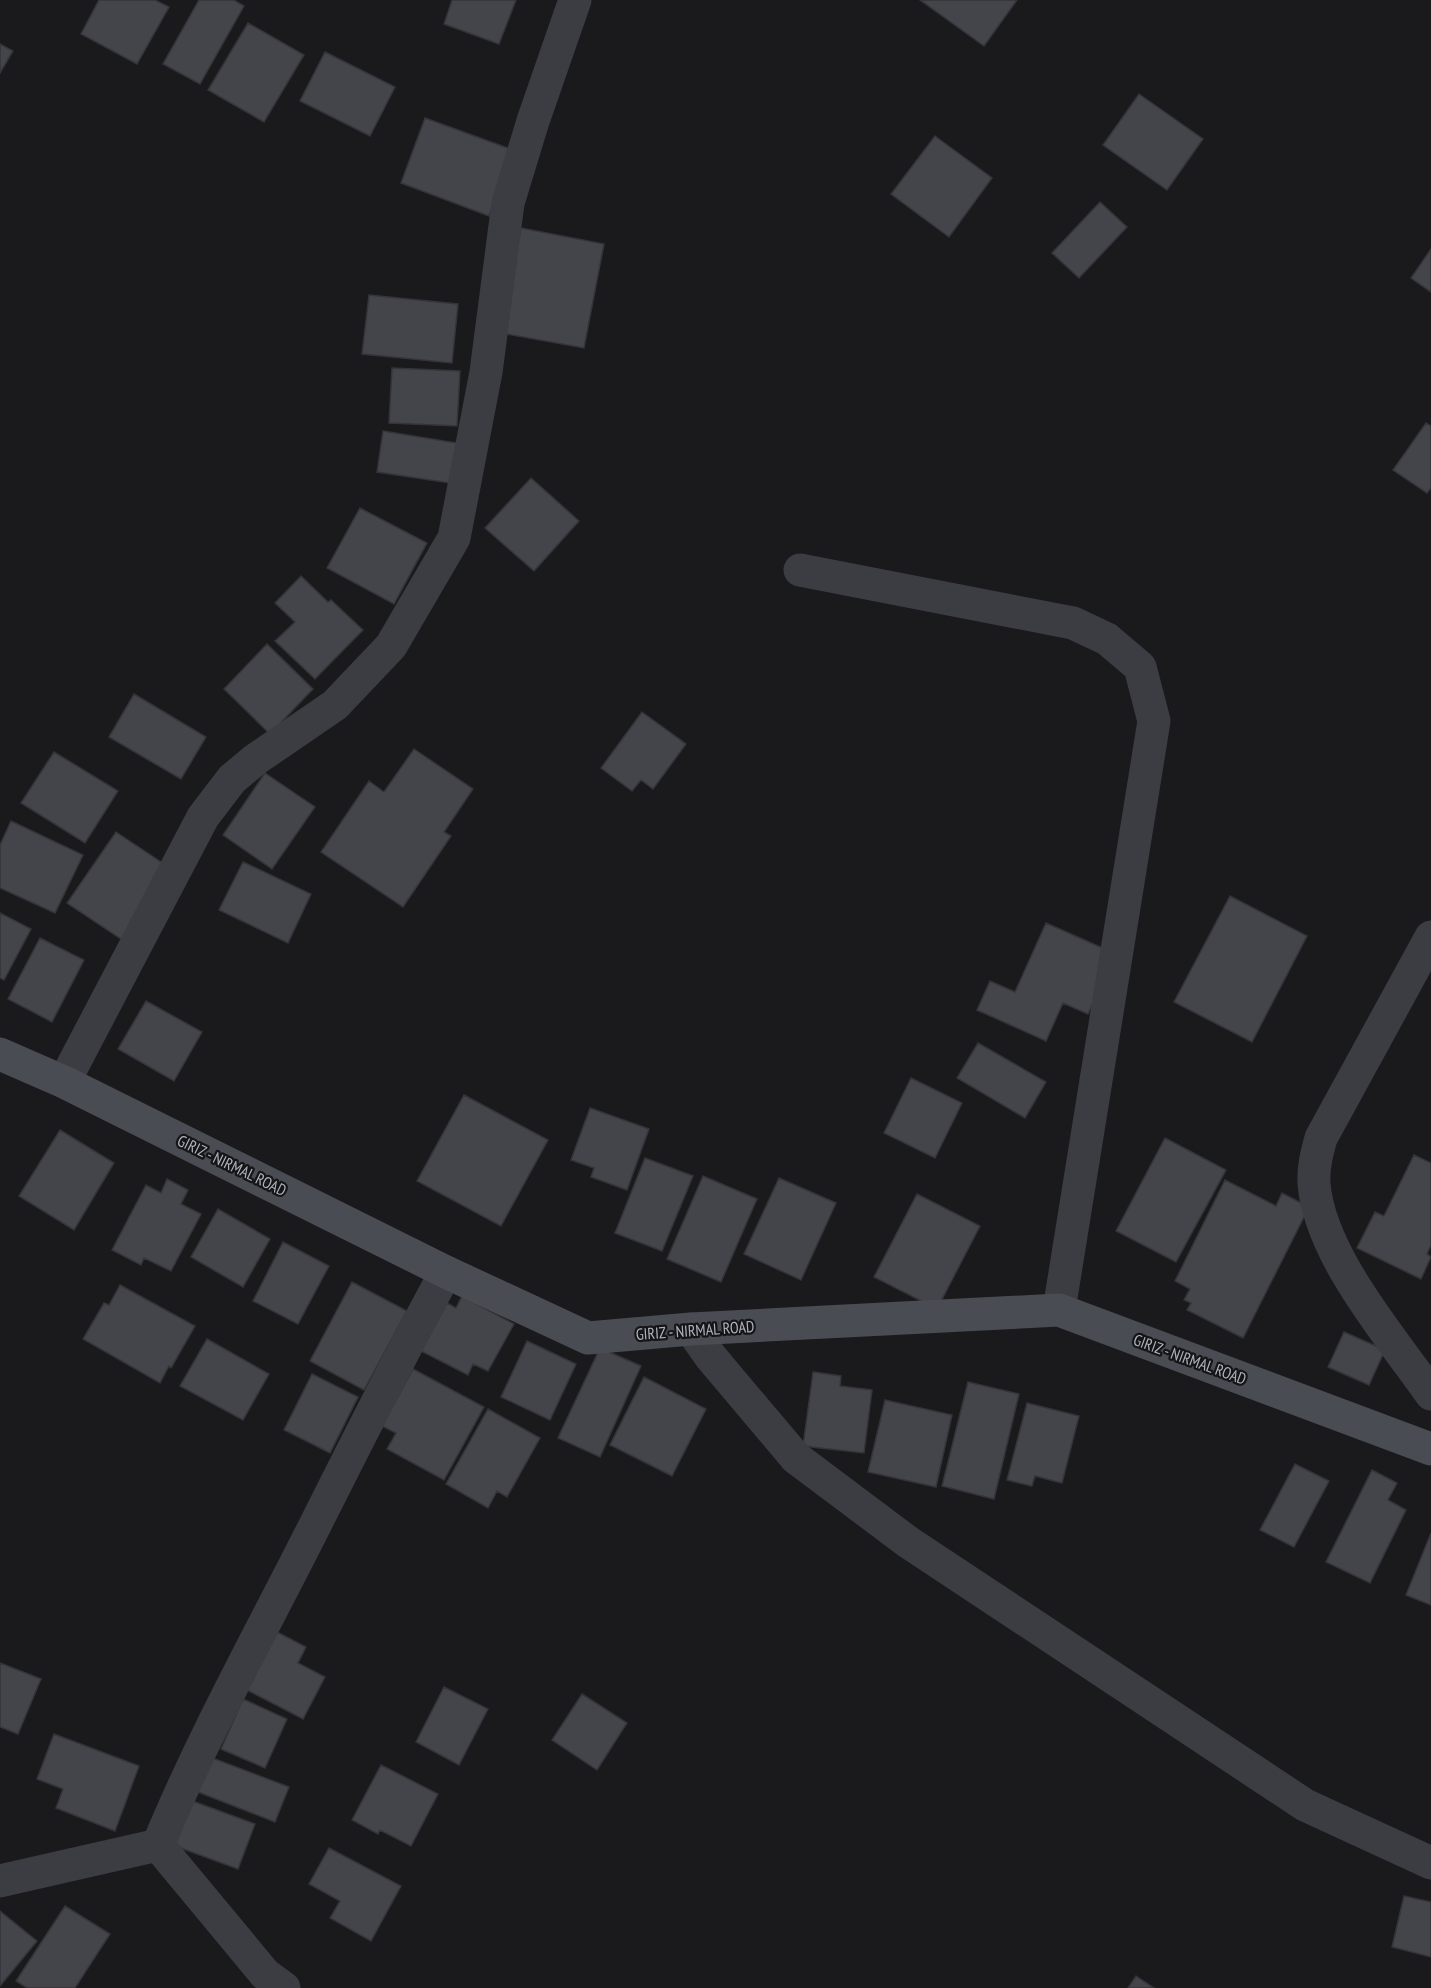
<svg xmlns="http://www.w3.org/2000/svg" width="1431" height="1988" viewBox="0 0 1431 1988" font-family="'PT Sans Narrow',sans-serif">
	<rect width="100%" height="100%" fill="#1a1a1d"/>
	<path fill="#44454a" stroke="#343439" stroke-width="1.5" d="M99 0H155L169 7 137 64 81 34Z
		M199 0H234L244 6 200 84 163 64Z
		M452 0H516L499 44 444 24Z
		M920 0H1017L984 46Z
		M248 23 304 55 264 122 208 90Z
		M0 44 13 51 0 73Z
		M325 52 395 87 370 136 300 101Z
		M1139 94 1203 139 1167 190 1103 145Z
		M425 118 513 150 489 216 401 183Z
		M935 136 992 178 949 237 891 194Z
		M1100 202 1127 227 1079 278 1052 253Z
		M521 228 604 244 584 348 501 333Z
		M1431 249V292L1411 278Z
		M369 295 458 304 452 363 362 354Z
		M392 368 460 371 457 426 389 423Z
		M1426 423 1431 426V488L1427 493 1393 470Z
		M383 431 457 443 450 483 377 472Z
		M531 478 579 521 534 571 485 528Z
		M360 508 427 543 394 604 327 568Z
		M301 576 328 602 331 600 363 630 315 679 275 641 295 622 275 603Z
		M267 644 313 689 270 734 224 689Z
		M134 694 206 737 181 779 109 737Z
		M642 712 686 744 653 789 641 780 632 791 601 768Z
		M414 749 473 789 444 832 451 836 403 907 321 852 369 781 384 792Z
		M54 752 118 791 85 843 21 803Z
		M265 773 315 807 272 869 223 835Z
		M11 821 83 855 55 913 0 888V845Z
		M116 832 173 870 124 941 67 903Z
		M243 862 311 894 288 943 219 910Z
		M1230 896 1307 936 1252 1042 1174 1002Z
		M0 913 31 929 4 980 0 978Z
		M1046 923 1116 954 1088 1014 1063 1003 1046 1041 977 1010 990 981 1015 992Z
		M40 938 84 960 52 1022 8 999Z
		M146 1001 202 1032 174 1081 118 1049Z
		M978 1043 1046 1082 1025 1118 957 1078Z
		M911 1078 962 1103 935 1158 884 1133Z
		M464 1095 548 1140 501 1226 417 1181Z
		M590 1108 649 1129 627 1190 591 1177 594 1168 571 1160Z
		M60 1130 114 1163 74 1230 19 1196Z
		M1165 1138 1226 1170 1176 1262 1116 1231Z
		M1414 1155 1431 1163V1245L1427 1254 1431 1257 1421 1279 1357 1248 1375 1212 1384 1216Z
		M645 1158 693 1176 662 1251 615 1233Z
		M703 1176 757 1199 721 1282 667 1259Z
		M779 1178 836 1203 801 1280 744 1254Z
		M167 1179 188 1190 181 1204 201 1214 171 1271 144 1258 141 1265 112 1250 146 1185 161 1193Z
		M1225 1180 1276 1206 1282 1193 1309 1207 1243 1338 1187 1310 1191 1303 1184 1300 1190 1289 1175 1281Z
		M917 1194 980 1226 937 1309 874 1277Z
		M218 1209 270 1239 243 1287 191 1257Z
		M283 1242 329 1266 298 1324 253 1301Z
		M352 1282 407 1311 364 1390 310 1361Z
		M120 1285 195 1326 171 1368 169 1366 160 1383 83 1339 104 1303 109 1305Z
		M462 1296 514 1324 488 1371 473 1364 468 1375 421 1351 447 1303 456 1308Z
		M1344 1332 1385 1350 1369 1385 1328 1367Z
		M207 1339 269 1374 243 1420 180 1386Z
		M527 1341 576 1364 550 1420 501 1397Z
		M600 1348 641 1366 600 1457 558 1438Z
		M413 1369 484 1407 444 1480 387 1449 396 1433 382 1426Z
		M813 1372 841 1376 840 1386 872 1390 864 1453 803 1446Z
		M312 1374 358 1397 330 1453 284 1430Z
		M644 1377 706 1409 672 1476 610 1445Z
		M968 1382 1019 1394 994 1499 942 1486Z
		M885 1400 952 1415 936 1487 868 1472Z
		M1027 1403 1079 1416 1062 1483 1035 1476 1032 1486 1007 1480Z
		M488 1409 540 1438 507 1497 497 1491 488 1508 446 1484Z
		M1295 1464 1329 1481 1294 1547 1260 1530Z
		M1372 1470 1397 1483 1388 1500 1406 1510 1370 1583 1326 1562Z
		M1431 1533V1605L1406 1595Z
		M275 1631 306 1647 298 1663 325 1677 303 1719 245 1689Z
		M0 1663 41 1679 18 1734 0 1727Z
		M444 1687 488 1709 459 1765 416 1742Z
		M582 1694 627 1723 597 1770 552 1740Z
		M243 1699 287 1719 265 1768 221 1749Z
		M54 1734 139 1766 115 1831 56 1808 63 1789 37 1779Z
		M207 1756 289 1787 275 1822 193 1790Z
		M381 1765 438 1794 411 1846 380 1830 378 1834 352 1820Z
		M187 1799 255 1824 238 1869 170 1844Z
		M329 1848 401 1886 371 1941 330 1918 340 1901 309 1884Z
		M1404 1896 1431 1902V1957L1392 1947Z
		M65 1906 110 1934 75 1988H27L16 1981Z
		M0 1911 37 1941 0 1986Z
		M1136 1976 1154 1988H1128Z"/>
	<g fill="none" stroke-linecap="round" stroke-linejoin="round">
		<path stroke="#3b3d42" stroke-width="33" d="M800 570 1073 623 1107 639 1140 667 1154 721 1059 1310
			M1431 937 1321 1138C1317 1153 1313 1167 1314 1183 1319 1254 1391 1337 1431 1394
			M64 1082 203 817 232 779 256 759 335 705 391 646 454 538 486 372 508 203 533 121 575 0
			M691 1329 710 1356 796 1458 908 1542 1305 1805 1431 1863
			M0 1881 158 1845
			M284 1988 265 1974 158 1845C201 1741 255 1643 306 1543 352 1452 397 1361 446 1272"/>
		<path stroke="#494c52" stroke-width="33" d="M0 1054 64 1082 446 1272 588 1338 691 1329 1059 1310 1431 1449"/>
	</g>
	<g text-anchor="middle" stroke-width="4.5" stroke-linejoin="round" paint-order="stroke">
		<g font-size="16" fill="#acb3bd" stroke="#151518">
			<text transform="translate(232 1165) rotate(26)" y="6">GIRIZ - NIRMAL ROAD</text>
			<text transform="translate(695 1330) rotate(-4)" y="6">GIRIZ - NIRMAL ROAD</text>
			<text transform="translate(1190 1359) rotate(20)" y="6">GIRIZ - NIRMAL ROAD</text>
		</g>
	</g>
</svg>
